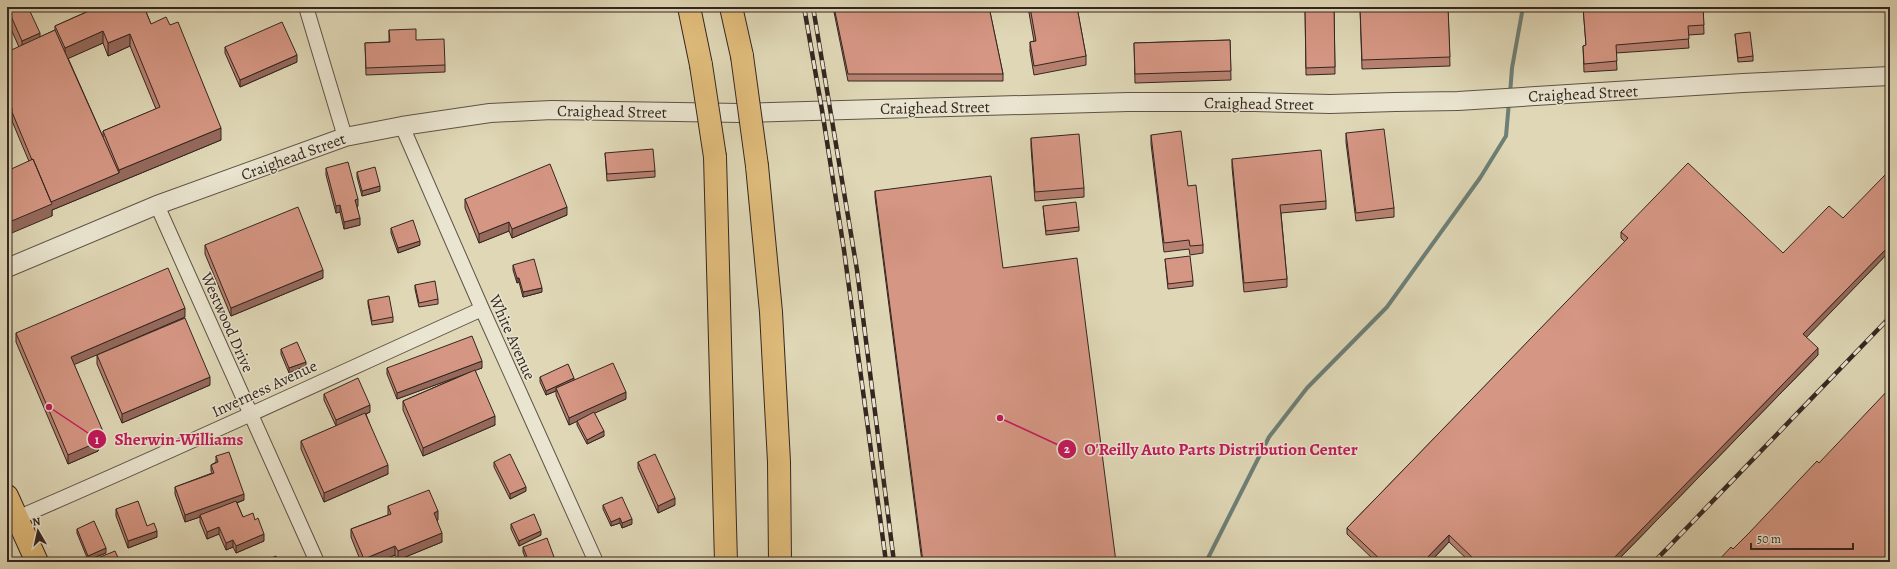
<svg xmlns="http://www.w3.org/2000/svg" width="1897" height="569" viewBox="0 0 1897 569" font-family="Alegreya,serif">
	<rect width="100%" height="100%" fill="#dfd7b6"/>
	<filter id="stains"><feTurbulence type="fractalNoise" baseFrequency=".005" numOctaves="4"/><feColorMatrix values="0 0 0 0 .2 0 0 0 0 .09 0 0 0 0 .02 0 0 0 .5 -.17"/></filter>
	<radialGradient id="worn" r=".72"><stop offset=".6" stop-color="#630" stop-opacity="0"/><stop offset="1" stop-color="#630" stop-opacity=".3"/></radialGradient>
	<g fill="none" stroke-linecap="round" stroke-linejoin="round">
		<path stroke="#6d7f76" stroke-width="4" d="M1510 94 1512 68 1523 7
			M1206 562 1269 437 1307 388 1387 307 1480 178 1506 136 1509 102"/>
		<g stroke="#5f5246" stroke-width="16">
			<path id="minor" d="M306 7 345 137
				M402 126 482 309 596 562
				M157 205 317 562
				M17 518C173 451 327 379 482 309"/>
		</g>
		<g stroke="#5f5246" stroke-width="20">
			<path id="tertiary" d="M7 268 157 205 345 137 402 126 490 113 552 110 740 113 1128 102H1254L1330 104 1395 102 1458 101 1743 83 1890 76"/>
		</g>
		<g stroke="#342621" stroke-width="24">
			<path id="primary" d="M7 496 37 562"/>
		</g>
		<g stroke="#342621" stroke-width="24">
			<path id="motorway" d="M689 7 701 65
				M731 7 742 56
				M715 157 726 562
				M757 166 771 312 779 462 780 562"/>
		</g>
		<use href="#minor" stroke="#eae5d0" stroke-width="14"/>
		<use href="#tertiary" stroke="#eae5d0" stroke-width="18"/>
		<use href="#primary" stroke="#e0bc7b" stroke-width="22"/>
		<use href="#motorway" stroke="#e0bc7b" stroke-width="22"/>
		<g stroke="#342621" stroke-width="4.5">
			<path id="rail" d="M804 7 822 110 844 250 886 562
				M813 7 857 270 894 562
				M1654 562 1890 317"/>
		</g>
		<use href="#rail" stroke="#eae5d0" stroke-width="3" stroke-dasharray="9" stroke-linecap="butt"/>
		<g stroke="#342621" stroke-width="24" stroke-linecap="butt">
			<path id="motorway-bridge" d="M742 56 757 166
				M701 65 715 157"/>
		</g>
		<use href="#motorway-bridge" stroke="#e0bc7b" stroke-width="22"/>
	</g>
	<path fill="#b78171" stroke="#342621" fill-rule="evenodd" d="M7 7 40 37 55 30V26L93 9 92 7H144L151 24 221 140 52 210V216L12 121 7 123 19 47 7 20ZM103 43 108 56 130 46 156 109 103 131V137L68 58Z
		M833 7H989L1003 74V81H848Z
		M1028 7H1077L1086 56V65L1034 75 1030 51V42L1034 41Z
		M1305 7H1334L1335 74 1306 75Z
		M1360 7H1448L1450 66 1362 69Z
		M1583 7H1703L1704 34 1688 35 1689 48 1616 53 1617 70 1584 72 1583 46 1586 45Z
		M389 30 416 40 445 65V72L366 75 365 43 389 42Z
		M1735 34 1753 56V61L1738 62Z
		M1230 40 1231 80 1135 83 1134 43Z
		M225 47 297 62 240 87 225 53Z
		M1346 133 1394 208V217L1356 221 1346 142Z
		M1151 135 1188 186 1203 245V253L1190 255 1189 249 1164 252 1151 144Z
		M1031 138 1084 188V197L1035 201 1031 147Z
		M605 153 655 171V177L607 181Z
		M1232 159 1326 201V209L1281 213 1287 279V287L1244 292 1232 167Z
		M326 168 358 206H357L360 225 344 229 340 212 336 213 326 175Z
		M357 172 380 191 362 196 357 177Z
		M875 191 1003 268 1116 562H922L875 197Z
		M465 199 567 215 512 238 509 231 479 243 465 208Z
		M1043 206 1079 227V231L1046 235Z
		M1843 218 1890 251 1806 337 1818 355 1616 562H1470L1449 542 1430 562H1376L1347 534V528L1625 242 1621 238V232L1783 253Z
		M391 228 420 245 398 253 391 233Z
		M205 245 323 278 231 316 205 254Z
		M1165 259 1193 281V286L1168 289Z
		M513 265 542 292 523 297 519 282 517 283 513 270Z
		M415 285 438 299V304L419 307 415 289Z
		M368 300 393 317V322L372 325 368 304Z
		M185 317 74 364 102 438 98 451 68 464 16 342V333Z
		M281 349 306 366 289 373 281 354Z
		M97 355 210 385 122 423 97 364Z
		M387 368H482L475 370 495 425 423 456 403 410V401L465 374 397 399 387 374Z
		M540 377 574 380 626 399 594 413 604 436 587 444 577 425V421L569 425 556 395V391L546 395 540 382Z
		M324 394 370 412 366 414 388 474 324 502 301 449V441L336 426 324 400Z
		M216 456 244 500 237 503 243 517 264 541 236 553 233 547 226 550 219 534 207 539 200 522V517L185 522 175 494V487L212 473 211 471V465L216 462Z
		M494 462 526 491 510 499 494 467Z
		M638 462 675 505 658 513 638 468Z
		M603 505 632 524 622 528 620 523 611 526 603 509Z
		M388 506 438 520 437 521 442 542 398 560 395 555 378 562H361L351 537V529L388 515Z
		M116 509 147 526 157 537 128 548 116 516Z
		M511 524 541 535 519 546 511 529Z
		M77 529 106 553 88 560 77 533Z
		M523 547 554 562H527L523 552Z"/>
	<path fill="#95695c" stroke="#342621" d="M103 31V43L65 60V48Z
		M40 33V45L22 53V41Z
		M130 34V46L108 56V43Z
		M297 55V62L240 87V80Z
		M12 109V121L7 123V111Z
		M221 128V140L52 210V216L7 235V223L50 202 119 173V170Z
		M380 186V191L362 196V191Z
		M358 199V206L355 207V200Z
		M340 205V212L336 213V206Z
		M567 207V215L512 238V229Z
		M360 218V225L344 229V222Z
		M509 222V231L479 243V234Z
		M420 241V245L398 253V248Z
		M1890 245V251L1803 341V334Z
		M323 270V278L231 316V308Z
		M517 278H519V282L517 283Z
		M542 288V292L523 297V292Z
		M185 308V317L71 366V357Z
		M1818 348V355L1616 562H1610Z
		M482 361V368L397 399V393Z
		M306 362V366L289 373V368Z
		M210 377V385L122 423V414Z
		M574 378V382L556 388V391L546 395V391Z
		M626 392V399L569 425V418Z
		M370 405V412L336 427V420Z
		M495 416V425L423 456V448Z
		M102 429V438L98 451 68 464V455Z
		M604 431V436L587 444V440Z
		M388 465V474L324 502V493Z
		M526 487V491L510 499V494Z
		M244 494V500L201 516 200 515V517L185 522V515Z
		M675 498V505L658 513V506Z
		M438 511V520L434 522V513Z
		M620 518V523L611 526V522Z
		M632 519V524L622 528V523Z
		M219 527V534L207 539V532Z
		M157 531V537L128 548V541Z
		M541 531V535L519 546V541Z
		M442 533V542L398 560V551Z
		M264 534V541L236 553V546Z
		M1449 535V542L1430 562H1423Z
		M233 540V547L226 550V543Z
		M395 546V555L378 562H364V559Z
		M106 548V553L88 560V556Z
		M554 557V562H542Z"/>
	<path fill="#d59683" stroke="#342621" d="M7 7H28L40 33 22 41Z
		M98 7H144L151 24 166 17 170 25 178 22 221 128 119 170 103 131 160 107 130 34 108 43 103 31 65 48 55 26Z
		M834 7H989L1003 74H848Z
		M1030 7H1077L1086 56 1034 66 1030 42 1036 41Z
		M1305 7H1334L1335 67 1306 68Z
		M1360 7H1448L1450 57 1362 60Z
		M1583 7H1703L1704 25 1688 26 1689 39 1616 45 1617 61 1584 64 1583 46 1586 45Z
		M282 22 297 55 240 80 225 47Z
		M416 29V40L444 39 445 65 366 68 365 43 390 42 389 30Z
		M55 30 119 173 51 202 33 159 32 160 12 112V109L7 98V52Z
		M1750 32 1753 56 1738 58 1735 34Z
		M1230 40 1231 71 1135 74 1134 43Z
		M7 98 12 109 7 111Z
		M1384 129 1394 208 1356 213 1346 133Z
		M1181 131 1188 186 1196 185 1203 245 1190 246 1189 240 1164 243 1151 135Z
		M1079 134 1084 188 1035 192 1031 138Z
		M653 149 655 171 607 174 605 153Z
		M1321 150 1326 201 1280 205 1287 279 1244 283 1232 159Z
		M33 159 52 204 7 223V171Z
		M348 162 358 199 355 200 360 218 344 222 340 205 336 206 326 168Z
		M1688 163 1783 253 1829 206 1843 218 1885 175 1890 180V245L1803 334 1818 348 1610 562H1477L1449 535 1423 562H1383L1347 528 1628 238 1621 232Z
		M550 164 567 207 512 229 509 222 479 234 465 199Z
		M375 167 380 186 362 191 357 172Z
		M991 176 1003 268 1077 258 1116 562H923L875 191Z
		M1076 202 1079 227 1046 231 1043 206Z
		M298 207 323 270 231 308 205 245Z
		M413 220 420 241 398 248 391 228Z
		M1190 256 1193 281 1168 284 1165 259Z
		M534 259 542 288 523 292 519 278H517L513 265Z
		M168 268 185 308 71 357 102 429 98 442 68 455 16 333Z
		M435 281 438 299 419 303 415 285Z
		M389 296 393 317 372 321 368 300Z
		M185 318 210 377 122 414 97 355Z
		M472 336 482 361 397 393 387 368Z
		M297 342 306 362 289 368 281 349Z
		M613 363 626 392 569 418 556 388Z
		M568 364 574 378 546 391 540 377Z
		M475 370 495 416 423 448 403 401Z
		M358 378 370 405 336 420 324 394Z
		M1890 388V562H1717L1731 547 1733 549 1749 533 1817 461 1819 463Z
		M594 412 604 431 587 440 577 421Z
		M365 413 388 465 324 493 301 441Z
		M229 452 244 494 185 515 175 487 214 473 211 465 218 462 216 456Z
		M510 454 526 487 510 494 494 462Z
		M655 454 675 498 658 506 638 462Z
		M429 490 438 511 434 513 442 533 398 551 395 546 364 559 351 529 391 514 388 506Z
		M622 497 632 519 622 523 620 518 611 522 603 505Z
		M138 501 147 526 154 523 157 531 128 541 116 509Z
		M236 501 243 517 253 513 255 520 258 518 264 534 236 546 233 540 226 543 219 527 207 532 200 515Z
		M534 514 541 531 519 541 511 524Z
		M94 521 106 548 88 556 77 529Z
		M547 538 554 557 542 562H529L523 547Z
		M115 551 120 562H94L93 560Z
		M276 556 278 562H262Z"/>
	<g text-anchor="middle" stroke-width="3" stroke-linejoin="round" paint-order="stroke">
		<g font-size="16" fill="#342621" stroke="#eae5d0">
			<text transform="translate(1583 93) rotate(-3)" y="6">Craighead Street</text>
			<text transform="translate(1259 103) rotate(1)" y="6">Craighead Street</text>
			<text transform="translate(935 107) rotate(-1)" y="6">Craighead Street</text>
			<text transform="translate(612 111) rotate(1)" y="6">Craighead Street</text>
			<text transform="translate(293 156) rotate(-20)" y="6">Craighead Street</text>
			<text transform="translate(228 322) rotate(66)" y="6">Westwood Drive</text>
			<text transform="translate(513 337) rotate(66)" y="6">White Avenue</text>
			<text transform="translate(264 388) rotate(-25)" y="6">Inverness Avenue</text>
		</g>
	</g>
	<path fill="none" stroke="#c2185b" stroke-width="1.5" d="M49 407L97 439M1000 418L1067 449"/>
	<g fill="#c2185b" stroke="#eae5d0" stroke-width="1.5">
		<circle cx="49" cy="407" r="4"/>
		<circle cx="1000" cy="418" r="4"/>
		<circle cx="97" cy="439" r="10"/>
		<circle cx="1067" cy="449" r="10"/>
	</g>
	<g font-size="12" text-anchor="middle" font-weight="bold" fill="#fff">
		<text x="97" y="444">1</text>
		<text x="1067" y="453">2</text>
	</g>
	<g font-size="17" text-anchor="middle" font-weight="bold" fill="#c2185b" stroke="#eae5d0" stroke-width="3" stroke-linejoin="round" paint-order="stroke">
		<text x="179" y="445">Sherwin-Williams</text>
		<text x="1221" y="455">O'Reilly Auto Parts Distribution Center</text>
	</g>
	<rect width="1897" height="569" fill="none" stroke="#dfd7b6" stroke-width="24"/>
	<rect x="8" y="8" width="1881" height="553" fill="none" stroke="#342621" stroke-width="2"/>
	<rect x="12" y="12" width="1873" height="545" fill="none" stroke="#342621"/>
	<g transform="translate(38 531) rotate(351)" stroke="#eae5d0" stroke-width="3" paint-order="stroke">
	<path d="M0-3L7 15L0 10L-7 15Z" fill="#342621"/>
	<text y="-6" font-size="11" font-weight="bold" text-anchor="middle" fill="#342621">N</text>
	</g>
	<path d="M1751 543v6h102v-6" fill="none" stroke="#342621" stroke-width="2"/>
	<text x="1757" y="543" font-size="12" fill="#342621" stroke="#eae5d0" stroke-width="3" paint-order="stroke">50 m</text>
	<rect width="100%" height="100%" filter="url(#stains)"/>
	<rect width="100%" height="100%" fill="url(#worn)"/>
</svg>
